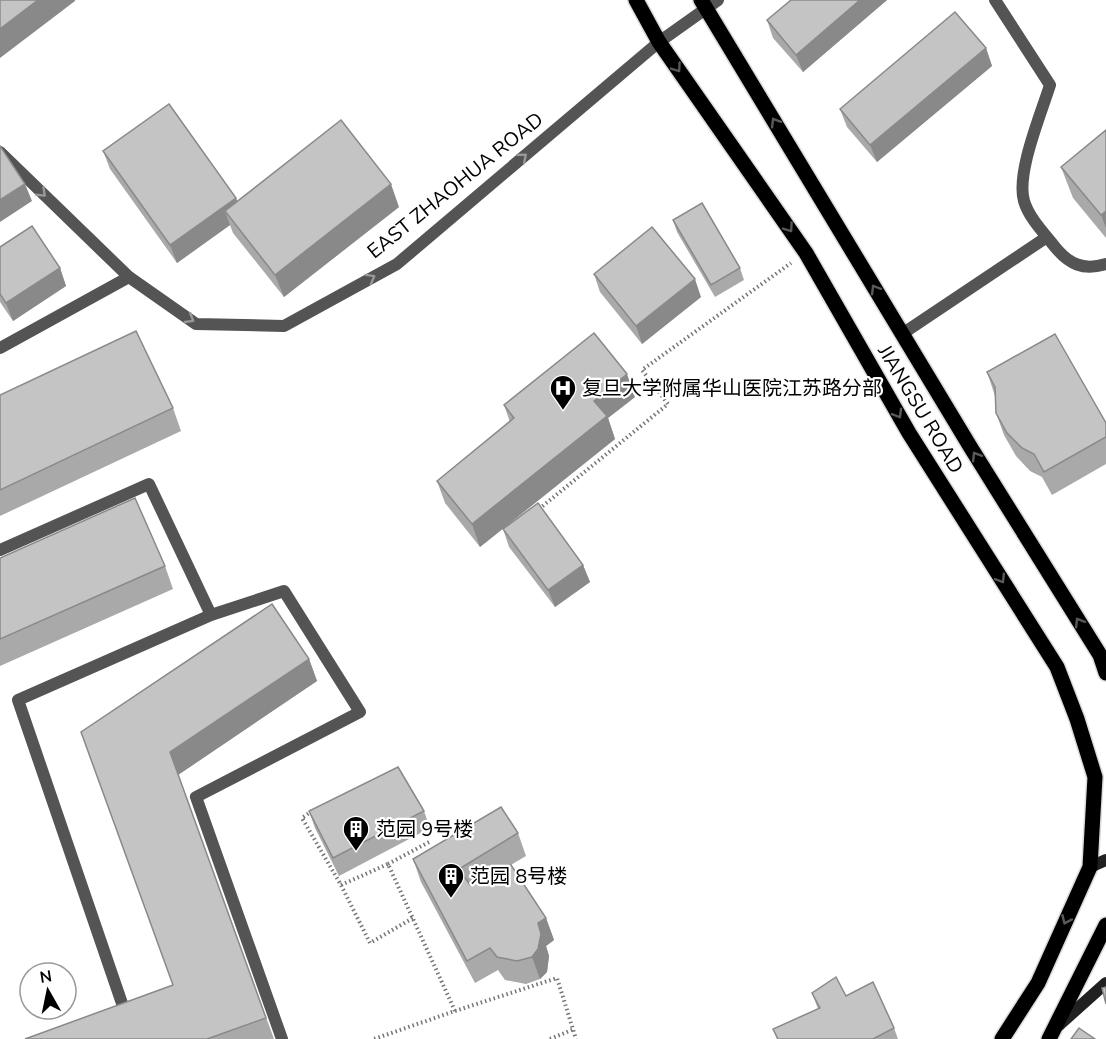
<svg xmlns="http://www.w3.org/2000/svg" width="1106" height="1039" viewBox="0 0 1106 1039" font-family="'Nunito Sans','Noto Sans SC',sans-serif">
	<rect width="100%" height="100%" fill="#fff"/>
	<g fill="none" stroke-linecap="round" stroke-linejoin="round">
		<g stroke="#dbdbdb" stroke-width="18">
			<path id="primary" d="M636 0 659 42 806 253 909 433 1057 667 1077 719 1095 777 1090 867 1038 983 1002 1039
				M701 0 971 448 1100 655 1106 673
				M1049 1039 1106 925"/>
		</g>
		<path stroke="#767676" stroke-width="4" stroke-dasharray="1.5 3" stroke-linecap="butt" d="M539 509 668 404 642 370 791 263
			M312 811 302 818 341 885 370 943 413 918
			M388 864 431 841
			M341 885 388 864 455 1011 374 1039
			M455 1011 557 978 576 1039
			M550 1039 574 1029"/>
		<path stroke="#545454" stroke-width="12" d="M995 0 1050 85C1041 114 1016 173 1024 201 1029 218 1044 233 1055 247 1069 264 1083 271 1106 264
			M902 334 1047 237
			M0 348 129 277
			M0 550 149 484 211 615
			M127 1018 18 700 211 615 284 591 360 712 196 797 282 1039"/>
		<path stroke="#545454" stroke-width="12" d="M0 152 129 277 196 324 284 326 397 264 659 42 718 0"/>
		<path stroke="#212121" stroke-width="12" d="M1090 867 1106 860
			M1059 1025 1106 983"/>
		<use href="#primary" stroke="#000" stroke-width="15"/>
	</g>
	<path fill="#a9a9a9" d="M791 0H887L803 72 773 38 767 20Z
		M986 48 992 66 877 162 847 127 840 109Z
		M1106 130V238L1073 198 1061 167Z
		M103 151 236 198 237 201 399 207 284 297 233 233 230 225 177 263 110 169Z
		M673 220 740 268 744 280 715 297 677 232Z
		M0 247 60 268 66 286 13 321 0 302Z
		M594 274 701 297 642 344 600 292Z
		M987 372 1106 423V464L1052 495 1042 477 1030 471 1016 456 1004 435 996 413 995 396Z
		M0 395 173 408 181 431 0 516Z
		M635 397 608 418 615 439 480 547 445 503 437 481 510 422 504 405Z
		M503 529 583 565 590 582 555 607 509 547Z
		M0 558 165 566 173 589 0 666Z
		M309 659 317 681 178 775 274 1039H25L173 985 81 732Z
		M309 811H424L430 828 339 876 315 828Z
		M518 833 526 856 509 866 546 918 554 940 546 946 549 956 547 972 540 979 526 984 505 980 498 970 475 983 421 882 413 859Z
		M812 993 894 1028 898 1039H777L773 1029 818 1009Z"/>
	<path fill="#898989" d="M38 0H75V1L0 58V29Z
		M860 0H887L803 72 796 55Z
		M986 48 992 66 877 162 870 145Z
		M25 184 32 201 0 222V200Z
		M391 184 399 207 284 297 275 275Z
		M236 198 243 216 225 211 230 225 177 263 170 245Z
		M1106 211V228L1101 215Z
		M60 268 66 286 13 321 6 303Z
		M695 279 701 297 642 344 636 326Z
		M627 374 635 397 608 418 615 439 480 547 472 524 594 401Z
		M583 565 590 582 555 607 548 590Z
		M309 659 317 681 178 775 170 752Z
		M546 918 554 940 546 946 549 956 547 972 540 979 532 957 538 923Z"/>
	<path fill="#c4c4c4" stroke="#898989" stroke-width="1.5" d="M0 0H38L0 29Z
		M791 0H860L796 55 767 20Z
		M955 12 986 48 870 145 840 109Z
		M169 104 236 198 170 245 103 151Z
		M341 120 391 184 275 275 225 211Z
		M1106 130V211L1101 215 1061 167Z
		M0 146 25 184 0 200Z
		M702 203 740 268 711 285 673 220Z
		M32 226 60 268 6 303 0 294V247Z
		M652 227 695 279 636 326 594 274Z
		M136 331 173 408 0 490V395Z
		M594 333 627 374 594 401 607 416 472 524 437 481 514 418 504 405Z
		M1055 334 1106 423V437L1044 472 1034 454 1022 448 1007 433 996 413 995 387 987 372Z
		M135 498 165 566 0 639V558Z
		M538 503 583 565 548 590 503 529Z
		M272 604 309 659 170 752 266 1018 207 1039H25L173 985 81 732Z
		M398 767 424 811 333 858 309 811Z
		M501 807 518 833 459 869 470 885 511 865 546 918 538 923 541 934 538 949 532 957 517 961 497 957 490 948 467 961 413 859Z
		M836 977 846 996 873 982 894 1028 873 1039H778L773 1029 820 1008 812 993Z
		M1106 987V1004L1102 988Z
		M1079 1028 1095 1039H1071Z"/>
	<defs><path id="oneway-chevron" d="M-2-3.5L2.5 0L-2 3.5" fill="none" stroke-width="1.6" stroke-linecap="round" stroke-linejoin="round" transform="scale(1.5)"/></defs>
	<g stroke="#595959">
		<use href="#oneway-chevron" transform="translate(677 68) rotate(55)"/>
		<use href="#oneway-chevron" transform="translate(775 122) rotate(-121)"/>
		<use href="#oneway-chevron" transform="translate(789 228) rotate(55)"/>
		<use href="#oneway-chevron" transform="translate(875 289) rotate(-121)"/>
		<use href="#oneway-chevron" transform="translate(898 414) rotate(60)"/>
		<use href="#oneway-chevron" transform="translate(976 456) rotate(-122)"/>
		<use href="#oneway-chevron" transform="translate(1001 579) rotate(58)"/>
		<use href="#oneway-chevron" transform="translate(1079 622) rotate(-122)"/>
		<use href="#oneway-chevron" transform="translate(1066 920) rotate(114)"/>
	</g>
	<g stroke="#989898">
		<use href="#oneway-chevron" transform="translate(523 157) rotate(-40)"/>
		<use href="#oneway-chevron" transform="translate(42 193) rotate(44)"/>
		<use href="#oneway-chevron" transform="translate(371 278) rotate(-29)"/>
		<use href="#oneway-chevron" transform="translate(190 319) rotate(31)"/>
	</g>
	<defs>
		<g id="hospital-pin" transform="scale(1.35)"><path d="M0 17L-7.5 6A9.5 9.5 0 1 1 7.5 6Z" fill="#000" stroke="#fff"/><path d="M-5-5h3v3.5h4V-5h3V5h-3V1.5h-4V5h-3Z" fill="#fff"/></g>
		<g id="building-pin" transform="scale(1.35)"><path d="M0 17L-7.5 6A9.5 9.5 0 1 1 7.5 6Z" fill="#000" stroke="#fff"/><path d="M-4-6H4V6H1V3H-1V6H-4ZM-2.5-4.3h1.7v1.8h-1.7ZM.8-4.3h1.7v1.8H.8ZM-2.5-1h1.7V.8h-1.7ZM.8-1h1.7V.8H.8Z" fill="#fff"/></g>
	</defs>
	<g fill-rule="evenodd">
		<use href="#hospital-pin" x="563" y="388"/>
		<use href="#building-pin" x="356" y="829"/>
		<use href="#building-pin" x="451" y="876"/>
	</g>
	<g text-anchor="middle" stroke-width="4.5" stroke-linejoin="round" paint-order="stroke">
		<g font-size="20" fill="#000" stroke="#fff">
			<text transform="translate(455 185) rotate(-39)" y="7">EAST ZHAOHUA ROAD</text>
			<text transform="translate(921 409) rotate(59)" y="7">JIANGSU ROAD</text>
		</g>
		<g font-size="20" fill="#000" stroke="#fff" text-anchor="start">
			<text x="582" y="395">复旦大学附属华山医院江苏路分部</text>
			<text x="376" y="836">范园 9号楼</text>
			<text x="470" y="883">范园 8号楼</text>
		</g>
	</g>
	<g transform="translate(48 991) rotate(351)"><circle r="28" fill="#ffffff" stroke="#999999" stroke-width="1.5"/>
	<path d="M0-4.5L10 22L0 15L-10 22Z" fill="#000000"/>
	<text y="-9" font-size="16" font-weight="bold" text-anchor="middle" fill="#000000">N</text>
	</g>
</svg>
